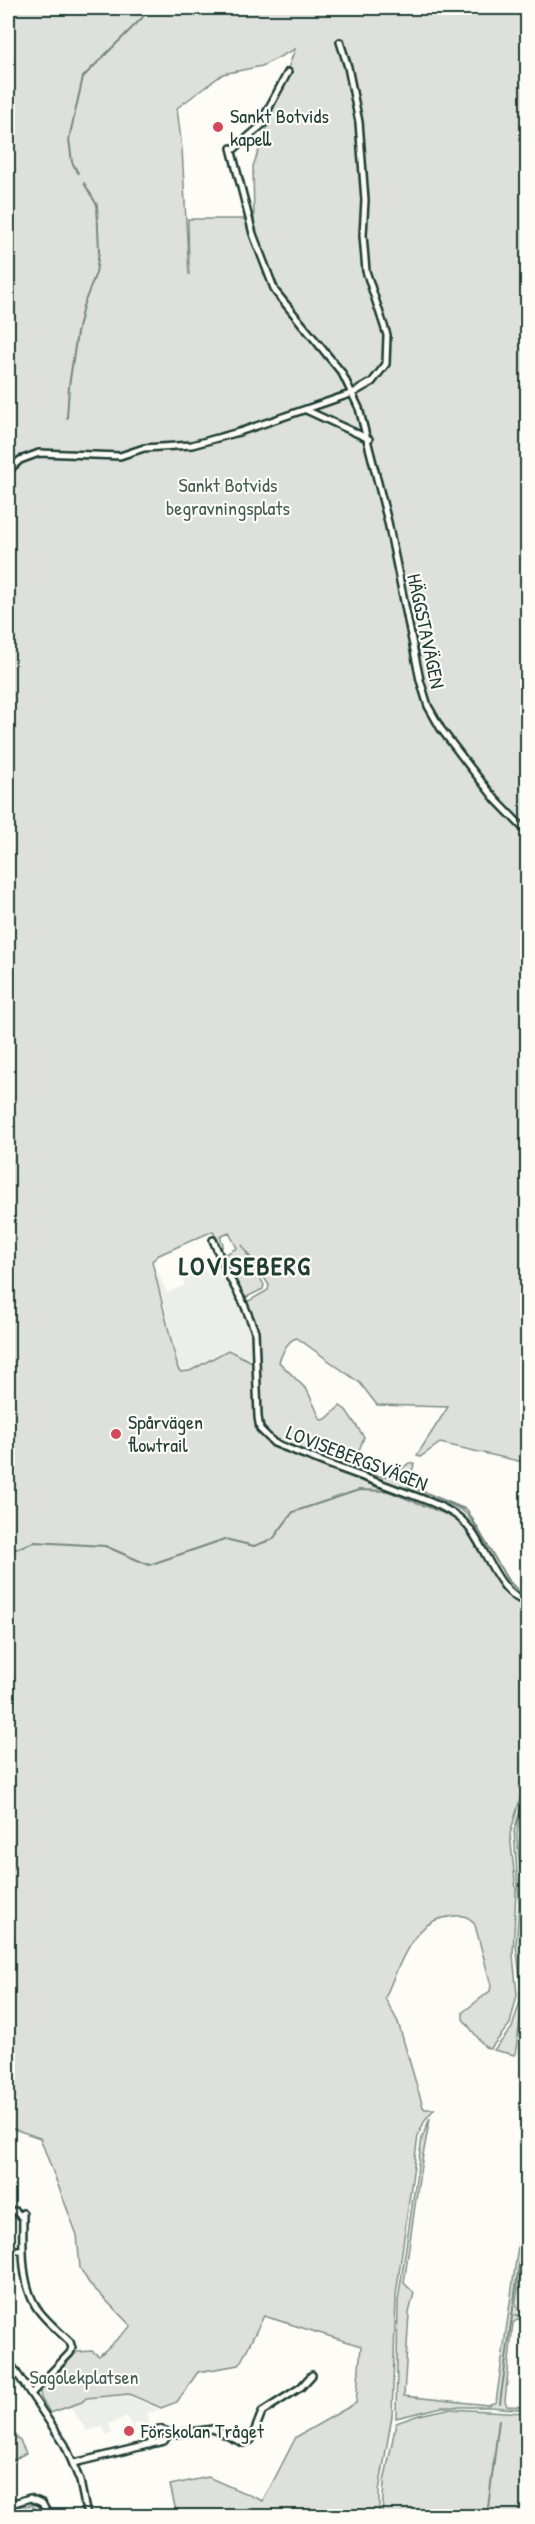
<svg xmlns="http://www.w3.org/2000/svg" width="535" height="2524" viewBox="0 0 535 2524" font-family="'Patrick Hand',sans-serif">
	<rect width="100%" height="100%" fill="#fdfcf7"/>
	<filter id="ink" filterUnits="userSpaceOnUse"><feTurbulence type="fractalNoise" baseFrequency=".0167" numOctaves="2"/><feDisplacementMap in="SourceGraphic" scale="12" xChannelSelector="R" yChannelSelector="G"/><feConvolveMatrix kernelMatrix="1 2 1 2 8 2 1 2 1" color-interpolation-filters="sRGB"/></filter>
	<g filter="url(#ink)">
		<path fill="#eceee9" d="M202 1261 208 1276 218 1271H224L244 1307 253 1332 254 1363 227 1350 190 1371 181 1372 178 1369 164 1303 154 1272 157 1270 167 1293 185 1285 181 1276Z
			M126 2394 159 2410 147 2413 150 2428 145 2429 142 2422 131 2426 127 2416 109 2424 112 2433 106 2435 103 2426 87 2431 70 2407 86 2398Z"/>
		<path fill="#dde0db" stroke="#7e8e88" stroke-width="1.5" fill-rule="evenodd" d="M8 8H527V1463L440 1443 420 1457 417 1455 448 1407 377 1405 360 1383 297 1338C287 1340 282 1354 279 1362L307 1390 321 1420 326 1419 340 1406 346 1410 364 1437 352 1469C379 1477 386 1483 409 1463L414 1464 408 1488C421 1496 460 1505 467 1514 486 1537 496 1586 525 1598L527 1595V1600C493 1585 488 1539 461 1516L347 1470 344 1474 455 1518 471 1535 505 1592 514 1600 528 1605 527 1775 510 1834 516 1890 513 1955 517 1995 510 2024 490 2049 485 2047 463 2019V2012L490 1991 491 1985 475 1925C471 1917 463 1915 455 1916 448 1917 438 1918 432 1922 409 1933 395 1976 385 1998L398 2022 423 2107 425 2109H434L425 2120 418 2136 396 2295 392 2416 379 2491V2516H228V2510L177 2516 170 2485 208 2477 263 2501 296 2437 356 2403 361 2346 264 2316 239 2365 198 2372 177 2402 161 2408 129 2394 86 2398 82 2402 50 2413 41 2398 40 2392 77 2352 92 2351 99 2356 131 2326 89 2283 80 2268 77 2235 40 2138 8 2127ZM295 49 253 166 254 219H188L189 275 182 149 177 108 223 74 262 66ZM213 1231 221 1250 223 1244 220 1237 229 1233 237 1248 224 1255 245 1298 263 1289 264 1285 242 1245 269 1285 268 1290 247 1302 257 1332 258 1365 228 1350 190 1371 181 1372 178 1369 152 1261 159 1255Z
			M527 1786 519 1816 517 1835 523 1893 521 1927 524 1995 515 2055 494 2050 512 2028 520 2001 521 1986 516 1945 519 1904 514 1831Z
			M430 2118 420 2171 404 2283 414 2293 409 2313 404 2396 488 2405 496 2402 527 2182V2228L516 2302 518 2310 527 2313V2318L517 2320 513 2323 505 2401 507 2406 527 2407V2410L491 2407H442L396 2418 398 2301 422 2138Z
			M448 2409 527 2413V2516H382L384 2482 396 2423 419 2415Z
			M12 2433 20 2441 26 2453 8 2463V2435Z
			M32 2505 42 2516H14L20 2506Z"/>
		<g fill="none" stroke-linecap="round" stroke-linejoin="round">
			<path stroke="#75877f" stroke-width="2" d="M78 173 72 162 69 139 83 77 142 18 150 8
				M67 418 69 386 77 333 83 306 96 273 99 251 97 205 84 183
				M405 1488 412 1487 467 1510 507 1579 519 1592 528 1596
				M8 1552 34 1542 105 1546 149 1565 225 1539 254 1546 273 1539 293 1512 359 1490 387 1491
				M511 2315 528 2316
				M500 2403 528 2200
				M487 2516 499 2420"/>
			<g stroke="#1f3d34" stroke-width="10">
				<path id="minor" d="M231 148 253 234 275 291 342 373 359 408 388 522 420 680 428 706 441 729 470 767 496 800 528 833
					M233 150 263 124 266 113 288 72
					M306 410 369 439
					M8 471 20 460 39 453 120 456 144 448 192 445 239 432 353 393 372 382 386 364 387 335 366 271 363 235 365 200 359 122 348 67 340 42
					M213 1240 227 1273 243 1302 255 1331 258 1417 260 1429 274 1443C311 1458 348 1472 385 1485 408 1494 437 1502 457 1516 486 1537 492 1592 528 1603
					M15 2211 23 2218
					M23 2213C23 2242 20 2279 35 2305 43 2319 59 2331 70 2342L72 2348 70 2353 31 2394
					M8 2250H23
					M8 2360 65 2445 80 2481 87 2516
					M149 2445 159 2429 166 2431 168 2435
					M74 2463 164 2441 168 2435 213 2429 243 2443 251 2440 262 2412 301 2387 312 2375
					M8 2516 14 2503 30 2498 42 2503 49 2516"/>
			</g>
			<use href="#minor" stroke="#fdfcf7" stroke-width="5"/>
		</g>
	</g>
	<g fill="#d1495b" stroke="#fdfcf7" stroke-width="2">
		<circle cx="218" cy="127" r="6"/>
		<circle cx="116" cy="1434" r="6"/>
		<circle cx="129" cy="2431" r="6"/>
	</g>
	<g text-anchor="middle" stroke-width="4.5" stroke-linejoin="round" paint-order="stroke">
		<g font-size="20" fill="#1f3d34" stroke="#fdfcf7" text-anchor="start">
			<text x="230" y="123">Sankt Botvids<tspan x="230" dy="23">kapell</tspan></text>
			<text x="128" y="1429">Spårvägen<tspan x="128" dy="23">flowtrail</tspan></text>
			<text x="141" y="2438">Förskolan Tråget</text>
		</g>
		<g font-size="20" fill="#455e55" stroke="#fdfcf7">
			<text x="228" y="492">Sankt Botvids<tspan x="228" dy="23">begravningsplats</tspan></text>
			<text x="84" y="2384">Sagolekplatsen</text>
		</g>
		<g font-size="20" fill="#1f3d34" stroke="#fdfcf7">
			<text transform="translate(426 631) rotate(78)" y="7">HÄGGSTAVÄGEN</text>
			<text transform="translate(357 1458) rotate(21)" y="7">LOVISEBERGSVÄGEN</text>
		</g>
		<g font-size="26" font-weight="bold" letter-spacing="1.5" fill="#1f3d34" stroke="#fdfcf7">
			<text x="245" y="1275">LOVISEBERG</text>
		</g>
	</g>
	<rect width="535" height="2524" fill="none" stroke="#fdfcf7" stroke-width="30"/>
	<rect x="15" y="15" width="505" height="2494" fill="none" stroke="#1f3d34" stroke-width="2" filter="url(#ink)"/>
</svg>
